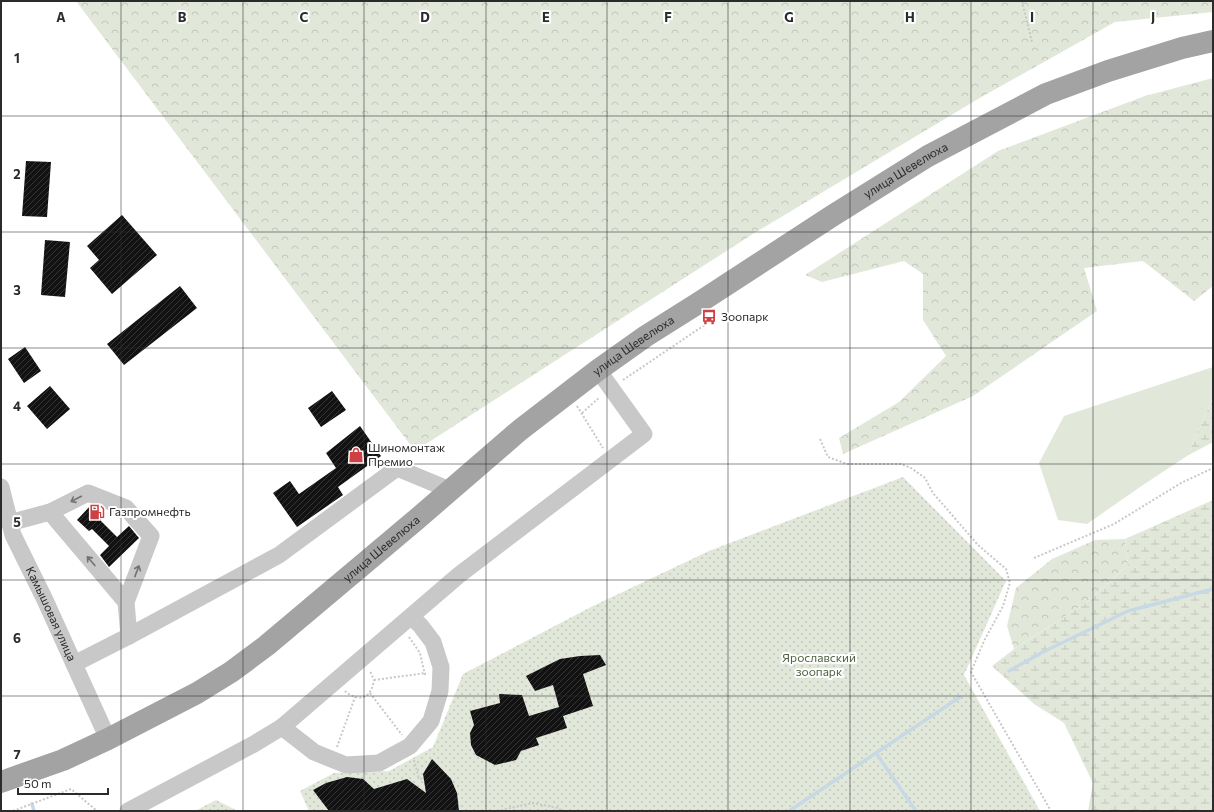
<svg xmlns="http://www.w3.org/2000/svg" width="1214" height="812" viewBox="0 0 1214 812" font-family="Commissioner,sans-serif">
	<defs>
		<pattern id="forest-crowns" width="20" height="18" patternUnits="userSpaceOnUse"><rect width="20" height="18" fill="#e1e8da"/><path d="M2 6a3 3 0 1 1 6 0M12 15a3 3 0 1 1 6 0" fill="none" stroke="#c1c7bb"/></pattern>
		<pattern id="wetland-marsh" width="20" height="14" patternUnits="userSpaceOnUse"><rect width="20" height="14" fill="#e1e8da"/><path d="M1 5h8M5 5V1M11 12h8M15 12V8" fill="none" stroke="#c1c7bb"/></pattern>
		<pattern id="park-dots" width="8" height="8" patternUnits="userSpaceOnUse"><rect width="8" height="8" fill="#e1e8da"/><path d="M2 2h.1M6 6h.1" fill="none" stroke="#c1c7bb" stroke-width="1.8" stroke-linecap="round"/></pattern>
		<pattern id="building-hatch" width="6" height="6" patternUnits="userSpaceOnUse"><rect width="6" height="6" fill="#121212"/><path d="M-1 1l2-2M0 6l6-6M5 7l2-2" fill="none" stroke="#353535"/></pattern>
	</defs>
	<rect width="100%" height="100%" fill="#fff"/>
	<path fill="#e1e8da" d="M1213 367V398L1187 456 1140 487 1087 524 1058 520 1039 463 1064 416Z"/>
	<path fill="url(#forest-crowns)" d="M76 1H1213V12L1115 22 978 99 756 232 415 451Z
		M1213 78V286L1194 301 1143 261 1084 268 1097 311 973 396 843 454 839 438 899 402 946 356 923 320V274L904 261 822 282 805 275 998 151 1145 96Z
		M1125 539 1128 565 1086 603 1014 649 1007 626 1016 588 1052 559 1095 540Z"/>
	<path fill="url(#wetland-marsh)" d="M1213 398V442L1187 456Z
		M1213 500V811H1088L1093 783 1064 723 1034 704 992 666 1014 649 1086 603 1128 565 1125 539Z"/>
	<path fill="url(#park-dots)" d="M903 477 1006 581 964 675 1040 811H309L300 791 334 773 389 771 433 747 463 674 591 607 709 551Z
		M216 800 238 811H195Z"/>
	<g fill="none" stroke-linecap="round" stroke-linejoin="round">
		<path stroke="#c8d9e6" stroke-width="3.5" d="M1009 671 1043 652 1128 611 1213 589
			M876 753 916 811
			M32 804 34 811
			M789 811 960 697"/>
	</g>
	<path fill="url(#building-hatch)" d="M26 161 51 162 47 217 22 216Z
		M122 215 157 255 112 294 90 268 99 260 87 246Z
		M45 240 70 242 65 297 41 295Z
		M180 286 197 308 124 365 107 344Z
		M25 347 41 371 24 383 8 359Z
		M50 386 70 409 47 429 27 406Z
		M332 391 346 410 321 427 308 408Z
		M360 426 381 456 338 487 343 495 297 527 273 493 290 481 299 494 336 468 326 453Z
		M91 505 94 506 104 516 100 520 117 537 129 526 139 538 109 567 100 555 109 546 92 529 89 531 77 520Z
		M600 655 606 665 583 674 593 706 563 716 567 728 536 738 539 745 521 751 516 760 495 765 476 755 471 745 470 733 474 725 470 711 500 703 499 694 522 695 529 716 559 707 553 685 535 691 526 676 560 659 580 656Z
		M432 759 451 779 457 793 459 811H329L313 790 326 783 347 777 363 779 374 789 407 779 426 793 423 774Z"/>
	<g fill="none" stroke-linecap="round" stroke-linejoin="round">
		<path stroke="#c8c8c8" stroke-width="2" stroke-dasharray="2 2" stroke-linecap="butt" d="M1022 1 1032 42
			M623 380 712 320
			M577 406 603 448
			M582 413 600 397
			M820 439 828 457 847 464H901L911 468 925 478 933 493 978 545 1006 569 1010 583 1003 606 984 641 971 672 1051 811
			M1034 558 1114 524 1181 483 1213 468
			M409 637 420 653 425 675
			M374 680 426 673
			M345 691C351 697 363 701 369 693 372 690 373 684 374 680L370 671
			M370 693 402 735
			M337 747 355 697
			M414 760 419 778 424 779
			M13 811 71 789 97 811
			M497 811 533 803 558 808 562 811"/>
		<g stroke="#c8c8c8" stroke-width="17">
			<path id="s1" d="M1 487 13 535 45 600 108 739"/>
			<path d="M50 512 126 602"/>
			<path d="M9 523 50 512 88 493 126 508 151 536 126 602 129 636"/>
			<path d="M74 664 129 636 279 555 397 468 450 490"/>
			<path d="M282 727 314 752 346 765 379 763 410 746 431 721 440 691 441 667 433 642 420 625 411 617"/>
			<path d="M128 811 254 744 282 727 459 575 644 434 598 370"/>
		</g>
		<path stroke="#a3a3a3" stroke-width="22" id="s2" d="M1 782 63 760 108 739 197 693 231 672 266 646 417 519 520 430 598 370 646 336 700 302 832 216 928 156 1046 94 1108 71 1182 48 1213 41"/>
	</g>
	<defs><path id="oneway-shaft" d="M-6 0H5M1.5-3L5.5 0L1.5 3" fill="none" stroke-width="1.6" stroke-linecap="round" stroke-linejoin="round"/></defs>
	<g stroke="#727272">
		<use href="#oneway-shaft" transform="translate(76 499) rotate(153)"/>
		<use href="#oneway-shaft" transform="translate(91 561) rotate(-131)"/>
		<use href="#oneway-shaft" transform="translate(137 571) rotate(-69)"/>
	</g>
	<path fill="none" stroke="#2b2b2b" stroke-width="1" stroke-opacity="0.55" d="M121 1V811M243 1V811M364 1V811M486 1V811M607 1V811M728 1V811M850 1V811M971 1V811M1093 1V811M1 116H1213M1 232H1213M1 348H1213M1 464H1213M1 580H1213M1 696H1213"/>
	<defs>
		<g id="bus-bare" transform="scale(1.2)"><path d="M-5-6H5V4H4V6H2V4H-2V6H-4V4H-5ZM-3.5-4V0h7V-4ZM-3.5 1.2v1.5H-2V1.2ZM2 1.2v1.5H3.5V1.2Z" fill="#cf4044" stroke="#fff" stroke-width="2.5" paint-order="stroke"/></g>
		<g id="shop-bare" transform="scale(1.2)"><path d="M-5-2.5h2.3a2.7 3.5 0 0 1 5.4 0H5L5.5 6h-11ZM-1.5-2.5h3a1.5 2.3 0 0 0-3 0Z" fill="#cf4044" stroke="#fff" stroke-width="2.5" paint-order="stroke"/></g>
		<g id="fuel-bare" transform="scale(1.2)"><path d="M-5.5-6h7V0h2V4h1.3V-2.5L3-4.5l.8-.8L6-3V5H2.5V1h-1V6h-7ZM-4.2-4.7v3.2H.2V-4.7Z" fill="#cf4044" stroke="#fff" stroke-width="2.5" paint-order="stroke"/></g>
	</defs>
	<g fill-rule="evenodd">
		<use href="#bus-bare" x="709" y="317"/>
		<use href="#shop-bare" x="356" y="455"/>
		<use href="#fuel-bare" x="97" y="512"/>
	</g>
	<g text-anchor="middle" stroke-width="4" stroke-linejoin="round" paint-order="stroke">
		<g font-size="12" fill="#2b2b2b" stroke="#fff">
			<text dy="4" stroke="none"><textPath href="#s2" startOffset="1098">улица Шевелюха</textPath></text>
			<text dy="4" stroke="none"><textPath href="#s2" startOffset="774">улица Шевелюха</textPath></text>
			<text dy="4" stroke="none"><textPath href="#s2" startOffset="450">улица Шевелюха</textPath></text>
			<text dy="4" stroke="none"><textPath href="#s1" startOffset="137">Камышовая улица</textPath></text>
		</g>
		<g font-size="12" fill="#2b2b2b" stroke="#fff" text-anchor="start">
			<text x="721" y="321">Зоопарк</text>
			<text x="368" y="452">Шиномонтаж<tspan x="368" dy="14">Премио</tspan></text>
			<text x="109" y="516">Газпромнефть</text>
		</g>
		<g font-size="12" fill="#4d613f" stroke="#fff">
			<text x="819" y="662">Ярославский<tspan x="819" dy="14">зоопарк</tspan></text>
		</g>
	</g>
	<g font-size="13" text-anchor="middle" font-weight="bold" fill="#2b2b2b" stroke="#fff" stroke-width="4" stroke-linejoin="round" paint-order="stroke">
		<text x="61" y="22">A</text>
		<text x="182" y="22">B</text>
		<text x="304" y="22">C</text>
		<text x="425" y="22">D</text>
		<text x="546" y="22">E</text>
		<text x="668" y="22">F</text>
		<text x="789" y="22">G</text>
		<text x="910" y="22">H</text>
		<text x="1032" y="22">I</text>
		<text x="1153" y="22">J</text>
		<text x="17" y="63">1</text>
		<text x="17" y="179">2</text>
		<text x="17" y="295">3</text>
		<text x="17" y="411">4</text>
		<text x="17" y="527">5</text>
		<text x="17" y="643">6</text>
		<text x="17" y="759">7</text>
	</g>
	<rect width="1214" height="812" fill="none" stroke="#2b2b2b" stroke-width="4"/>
	<path d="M18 788v6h90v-6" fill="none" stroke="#2b2b2b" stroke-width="2"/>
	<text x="24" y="788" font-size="12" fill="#2b2b2b" stroke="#ffffff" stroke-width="3" paint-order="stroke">50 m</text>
</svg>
